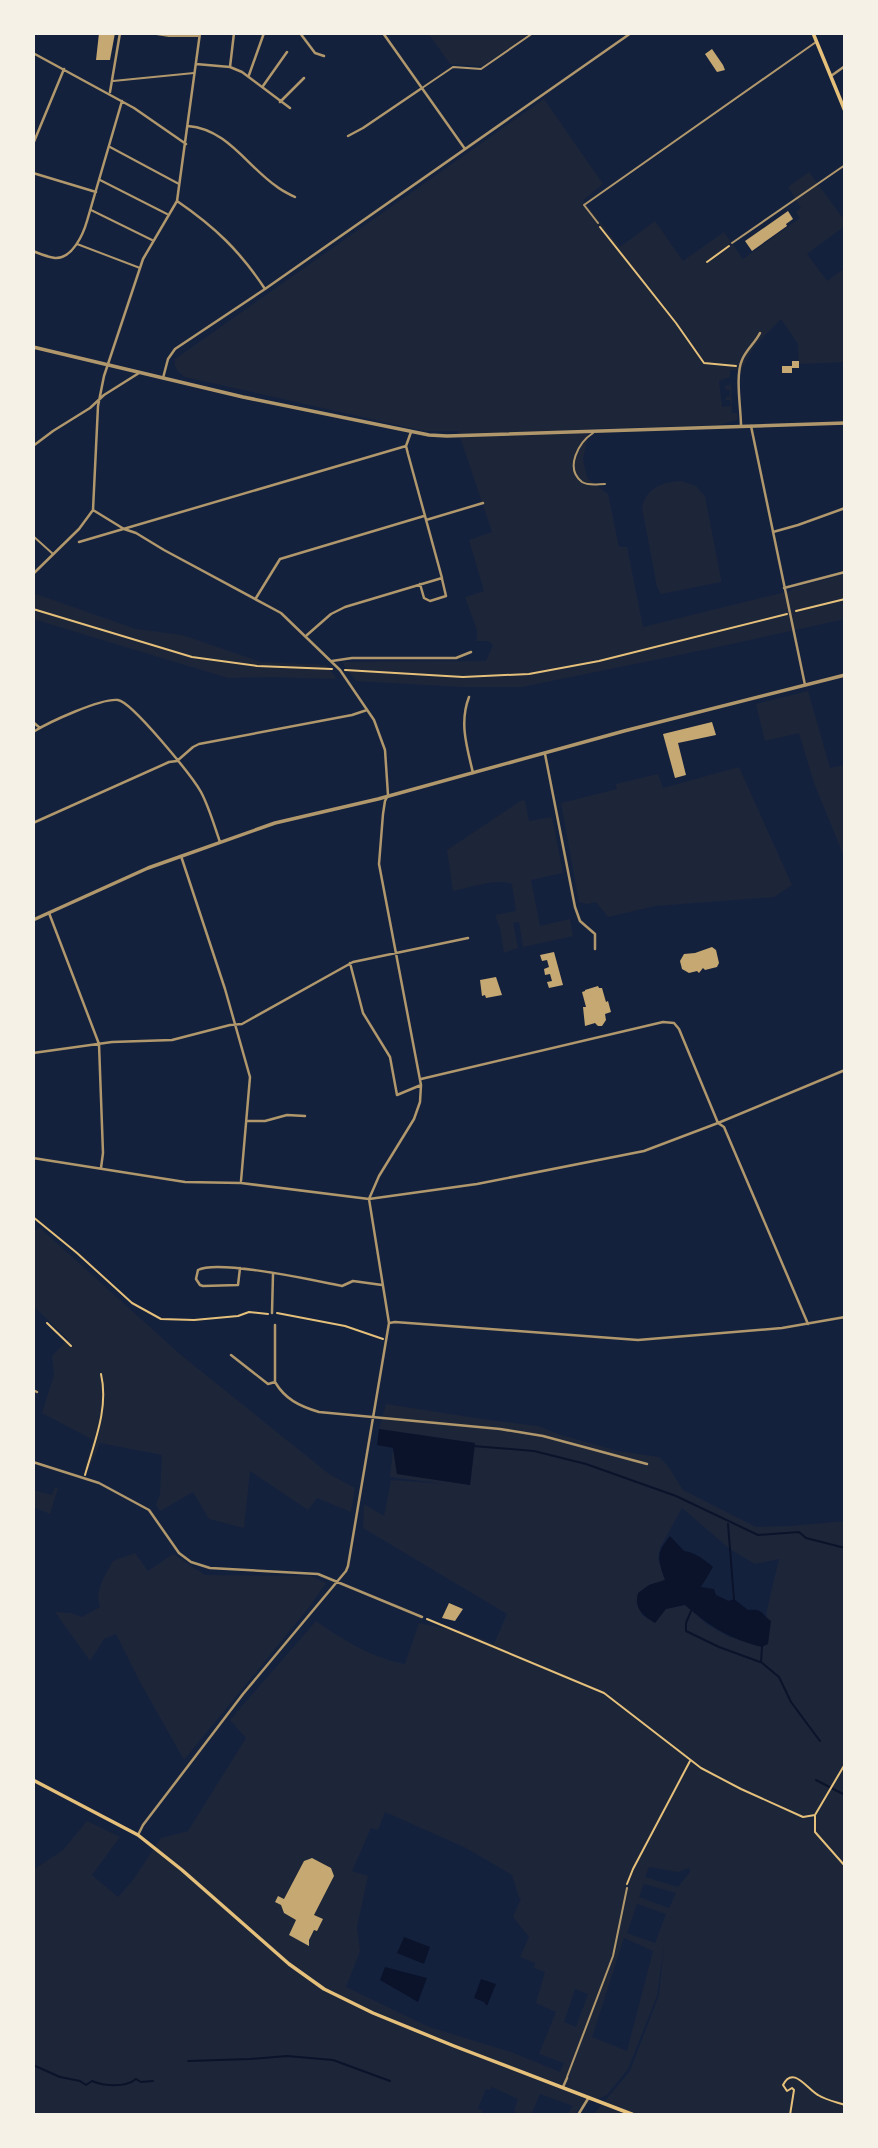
<svg xmlns="http://www.w3.org/2000/svg" width="878" height="2148" viewBox="0 0 878 2148" font-family="'Exo 2',sans-serif">
	<rect width="100%" height="100%" fill="#14213d"/>
	<path fill="#1d2539" fill-rule="evenodd" d="M428 33H530L483 66 450 64Z
		M544 99 603 184 583 200 620 247 655 221 683 261 724 232 743 259 800 218 796 212 801 208 788 187 809 172 845 221V226L807 254 827 281 845 268V362L799 364 798 344 781 319 755 345 741 370H730V377L719 381 722 407 731 406 730 400H726V397H730V390L725 389V386L730 385 731 382 732 413H738L737 420 719 425 589 429 583 459 587 478 608 494 619 547H627L643 627 790 591 793 588 845 574V619L718 647 522 687H462L356 681 344 666 343 662 486 661 493 645 488 641H477V630L465 597 484 591 469 540 492 532 458 431H424L185 377C177 372 174 368 175 359Z
		M681 481 696 486 705 496 721 579V582L661 594 657 587 642 508C646 488 662 482 681 481Z
		M33 593 136 629 182 635 261 662 326 665 337 679 271 677 228 678 33 619Z
		M808 691 830 768 845 765V859L814 783 799 733 765 741 756 704Z
		M739 767 792 885 774 897 655 906 608 917 596 902 587 904 579 902 561 803 617 789 616 784 658 774 663 788Z
		M522 800 525 801 529 821 552 817 563 873 531 880 540 926 570 919 573 936 523 947 519 922 513 923 518 948 504 953 500 928 495 915 516 911 512 884C496 878 470 888 453 891L447 850Z
		M39 1227 181 1355 329 1474 355 1488 351 1512 317 1498 308 1510 250 1471 244 1528 209 1519 193 1492 160 1511 156 1505 160 1495 162 1455 100 1443 88 1471H84L93 1440 42 1413 54 1375 52 1356 68 1339 33 1306V1233Z
		M386 1404 482 1419 538 1426 561 1435 618 1451 659 1457 668 1466 683 1490 756 1527 791 1526 845 1521V2115H593L630 2071 659 1995 664 1945 657 1996 628 2069 607 2095 582 2106 574 2115H567L573 2106 540 2094 531 2115H515L516 2112 514 2111 518 2099 492 2087 490 2090 486 2089 478 2108 483 2111 481 2115H33V1870L63 1850 87 1821 120 1837 92 1875 118 1897 133 1880 161 1838 188 1831 246 1738 230 1720 316 1621C343 1640 372 1658 405 1664L419 1623 458 1631 459 1629 494 1644 507 1614 363 1528 364 1504 384 1516 391 1480 445 1484 390 1477 393 1448 397 1474 470 1485 475 1443 379 1429ZM682 1508 731 1550 755 1564 779 1559 766 1614 768 1619 731 1638 708 1625 685 1605 665 1609 655 1623 642 1615 636 1602 649 1585 665 1580 658 1559 660 1548ZM385 1812 466 1848 512 1875 519 1897 521 1898 513 1917 529 1937 520 1957 535 1963 534 1968 545 1972 536 2003 556 2012 539 2054 564 2063 560 2072 511 2052 429 2027 346 1987 360 1951 357 1927 368 1876 352 1871 371 1828 378 1830ZM312 1858 331 1868 334 1876 314 1915 322 1919 309 1940V1945L289 1935 296 1920 284 1913 281 1905 275 1902 278 1896 284 1899 304 1861ZM649 1867 678 1872 689 1868 690 1872 678 1887 645 1877ZM644 1884 676 1893 669 1908 639 1897ZM637 1904 666 1914 655 1943 627 1933ZM624 1938 653 1951 627 2051 592 2037ZM575 1989 588 1994 576 2027 564 2022Z
		M55 1487 58 1488 50 1514 33 1507V1490L52 1495Z
		M135 1553 148 1571 173 1554 205 1575 311 1576 326 1583 310 1606 184 1760 140 1682 116 1634 104 1639 90 1661 55 1612 71 1613 82 1617 100 1607C94 1590 105 1576 113 1561Z"/>
	<path fill="#0b132b" d="M379 1429 475 1443 470 1485 397 1474 393 1448 377 1445Z
		M670 1536 684 1551C695 1552 705 1560 713 1567L701 1587 714 1589 716 1595 729 1601 734 1599 748 1610C764 1609 761 1614 771 1621L768 1644 762 1647C730 1639 710 1627 685 1605L666 1609 655 1623C642 1615 634 1608 638 1593L649 1585 665 1580C658 1559 655 1554 670 1536Z
		M404 1937 430 1947 424 1964 397 1953Z
		M385 1967 427 1978 418 2002 380 1980Z
		M481 1979 496 1984 487 2006 484 2002 474 1998Z"/>
	<g fill="none" stroke-linecap="round" stroke-linejoin="round">
		<path stroke="#0b132b" stroke-width="2" d="M473 1446 534 1451 586 1464 676 1496 758 1535 799 1532 806 1538 845 1548
			M728 1524 734 1599
			M691 1611 686 1623V1631L719 1647 760 1662
			M762 1647 761 1662 779 1677 791 1702 820 1741
			M816 1780 845 1795
			M188 2061 250 2059 287 2056 333 2060 390 2081
			M33 2065 60 2077 80 2081 86 2085 92 2081C104 2086 125 2088 136 2079L141 2082 153 2081"/>
	</g>
	<path fill="#c6a872" d="M99 33H115L110 60H96Z
		M712 49 723 65 725 70 717 72 705 54Z
		M788 211 793 219 786 224 787 226 752 251 745 241Z
		M792 361H799V368H792V373H782V366H792Z
		M712 722 716 735 678 743 686 775 675 778 663 734Z
		M712 947 716 950 719 963 717 967 705 970 703 968 699 973 697 971 689 973 682 969 680 961 684 954 695 953Z
		M554 952 563 985 549 988 547 982 552 981 550 974 545 975 544 969 549 967 547 960 542 961 540 955Z
		M496 977 502 995 486 998 485 995 482 996 480 980Z
		M598 986 599 988H602L606 1002 608 1001 611 1012 605 1014 606 1020 602 1026H598L595 1023 585 1026 583 1007H586L582 992 585 991V990Z
		M449 1603 463 1609 455 1621 442 1618Z
		M312 1858 331 1868 334 1876 314 1915 323 1919 317 1931 314 1930 309 1940V1946L289 1935 296 1920 284 1913 281 1905 275 1902 278 1896 284 1899 304 1861Z"/>
	<g fill="none" stroke-linecap="round" stroke-linejoin="round">
		<path stroke="#e5c07b" stroke-width="2" d="M600 227 676 323 704 363 736 366
			M707 262 729 246
			M33 609 192 657 257 666 332 669
			M796 611 845 599
			M345 670 463 677 529 674 599 661 787 614
			M33 1217 77 1253 132 1303 161 1319 194 1320 238 1316 249 1312 268 1314
			M277 1313 345 1326 383 1339
			M47 1323 71 1346
			M85 1475C94 1443 109 1408 101 1374
			M427 1619 604 1693 701 1768 741 1789 803 1817 815 1815 845 1764
			M815 1816V1832L845 1866
			M627 1884 633 1869 690 1761
			M790 2115 794 2090 792 2088 787 2091 783 2085C793 2065 807 2089 818 2095 826 2100 836 2102 845 2105"/>
		<path stroke="#b1986c" stroke-width="2" d="M150 33 169 36H198
			M113 81 194 73
			M422 88 453 67 481 69 533 33
			M110 147 179 184
			M100 180 167 214
			M91 210 152 240
			M598 223 584 205 816 42
			M732 243 845 165
			M77 244 140 268
			M593 433C579 442 564 468 582 482 588 486 598 484 605 484
			M33 536 53 554
			M567 2077 613 1956 627 1888"/>
		<path stroke="#b1986c" stroke-width="2.5" d="M300 33 315 53 324 56
			M383 33 465 149
			M33 53 134 108 186 144
			M196 64 230 67 242 72 290 108
			M230 67 234 33
			M249 75 264 33
			M831 76 845 66
			M263 86 287 52
			M110 92 120 33
			M280 102 304 78
			M188 126C227 129 247 166 276 186 282 191 289 194 295 197
			M348 136 363 128 422 88
			M33 144 64 69
			M33 173 96 192
			M177 201C215 227 240 251 265 289
			M33 251C40 254 48 257 55 258 72 259 83 235 87 221L122 101
			M163 378 168 359 175 349 265 289 631 33
			M741 426C741 408 735 376 742 360 746 350 755 343 760 333
			M751 426 805 685
			M33 446 53 431 90 408 104 395 139 373
			M93 510 124 529 136 533 164 550 281 613 340 670 374 720 385 750 388 795 385 801 383 814 379 864 421 1085 420 1102 414 1119 379 1176 369 1199 389 1323 348 1566 346 1571 243 1694 143 1825 138 1835
			M426 520 483 503
			M773 532 798 525 845 508
			M79 542 406 446
			M33 574 79 529 93 510 98 406 104 376 143 259 177 201 200 33
			M420 584 424 598 430 601 446 596 442 579
			M784 588 845 572
			M256 598 280 559 424 516
			M307 635 331 614 345 607 442 578 408 454 406 446 411 432
			M332 661 352 658H456L471 652
			M469 697C459 723 467 747 473 773
			M33 722 40 728
			M33 732C49 722 101 698 118 700 132 702 192 776 201 792 209 807 214 825 220 842
			M545 754 575 907 580 921 595 934V949
			M33 823 169 762 177 761 193 747 199 744 352 715 367 710
			M181 856 225 989 250 1077 241 1181
			M49 913 99 1044 103 1153 101 1168
			M350 963 363 1013 390 1057 397 1095 421 1085
			M33 1053 112 1042 172 1040 230 1025 242 1024 353 962 468 938
			M421 1079 663 1022 674 1023 679 1029 718 1123 724 1127 808 1324
			M247 1121H265L287 1115 305 1116
			M33 1158 185 1182 241 1183 369 1199 477 1184 644 1151 718 1123 845 1070
			M240 1268 238 1285 203 1286 200 1285 196 1279 198 1270C218 1259 316 1281 342 1286L353 1281 382 1285
			M272 1313 273 1274
			M389 1323 395 1322 638 1340 782 1328 845 1317
			M231 1355 268 1384 275 1382C285 1399 299 1406 319 1412L500 1429 543 1436 647 1464
			M275 1382V1325
			M33 1390 37 1392
			M33 1462 99 1483 149 1510 179 1553 191 1562 210 1568 318 1574 422 1617
			M563 2087 567 2078
			M578 2115 589 2097"/>
		<path stroke="#b1986c" stroke-width="3.5" d="M33 347 243 397 429 435 447 436 845 423
			M33 920 148 868 275 823 378 799 624 731 845 675"/>
		<path stroke="#e5c07b" stroke-width="3.5" d="M813 33 845 111
			M33 1780 138 1835 182 1870 289 1964 324 1989 373 2013 454 2046 634 2115"/>
	</g>
	<rect width="878" height="2148" fill="none" stroke="#f6f1e7" stroke-width="70"/>
</svg>
